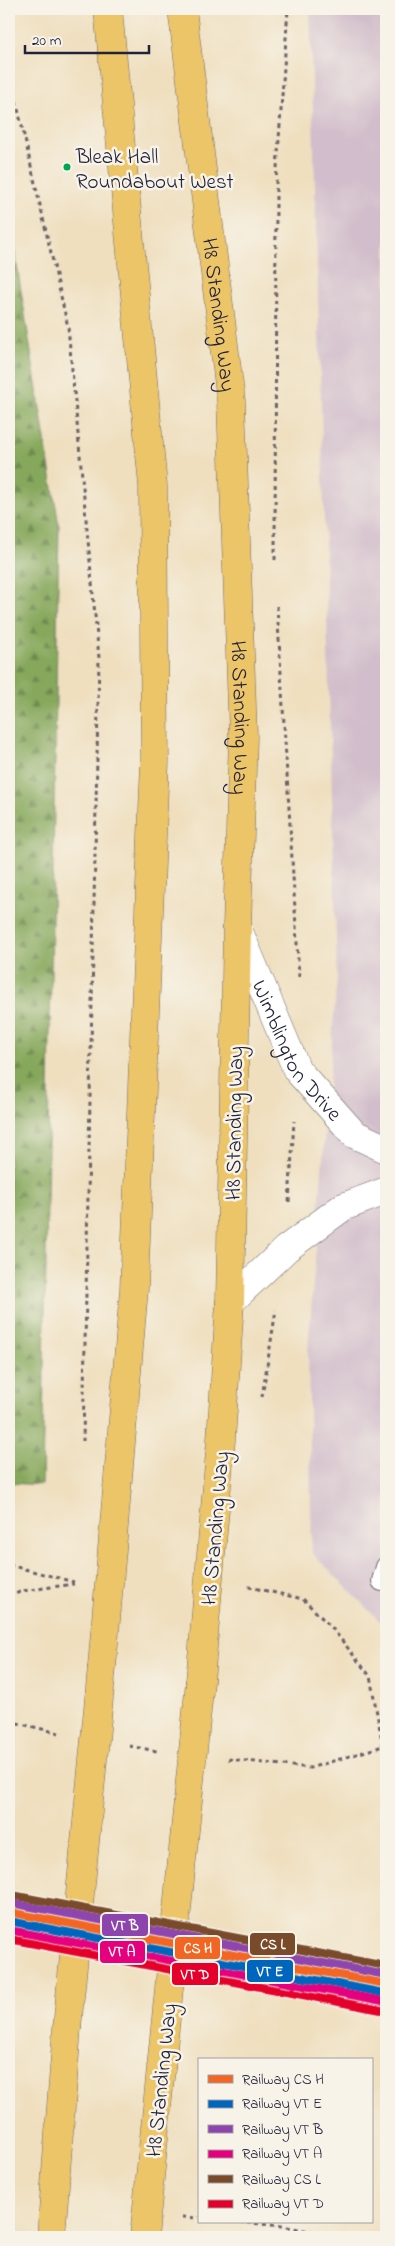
<svg xmlns="http://www.w3.org/2000/svg" width="395" height="2246" viewBox="0 0 395 2246" font-family="'Indie Flower',sans-serif">
	<defs>
		<pattern id="forest-firs" width="22" height="20" patternUnits="userSpaceOnUse" patternTransform="scale(1.25)"><rect width="22" height="20" fill="#86a85c"/><path d="M5 1l3.5 6h-7zM16 11l3.5 6h-7z" fill="#6d884d"/></pattern>
	</defs>
	<rect width="100%" height="100%" fill="#f7f3e8"/>
	<filter id="ink" filterUnits="userSpaceOnUse"><feTurbulence type="fractalNoise" baseFrequency=".02" numOctaves="2"/><feDisplacementMap in="SourceGraphic" scale="10" xChannelSelector="R" yChannelSelector="G"/><feConvolveMatrix kernelMatrix="1 2 1 2 8 2 1 2 1" color-interpolation-filters="sRGB"/></filter>
	<filter id="wash" filterUnits="userSpaceOnUse"><feTurbulence type="fractalNoise" baseFrequency=".0096" numOctaves="4" result="noise"/><feDisplacementMap in="SourceGraphic" scale="20" xChannelSelector="R" yChannelSelector="G"/><feGaussianBlur stdDeviation="1.12" result="paint"/><feColorMatrix in="noise" values="0 0 0 0 0 0 0 0 0 0 0 0 0 0 0 0 0 1.4 0 .05"/><feComposite in="paint" operator="in"/></filter>
	<g filter="url(#wash)">
		<rect width="100%" height="100%" fill="#efdfbf"/>
		<path fill="#d1bdcb" d="M310 9H386V1627L312 1553 308 1351 337 977Z"/>
		<path fill="url(#forest-firs)" stroke="#54654c" d="M9 216 59 526 42 1485 9 1483Z"/>
	</g>
	<g filter="url(#ink)">
		<g fill="none" stroke-linecap="round" stroke-linejoin="round">
			<g stroke="#6a6469" stroke-width="22">
				<path id="service" d="M382 1581 386 1567"/>
			</g>
			<g stroke="#6a6469" stroke-width="29">
				<g id="minor">
					<path id="s1" d="M237 927 297 1070 354 1134 386 1149"/>
					<path d="M230 1302 286 1249 343 1207 386 1191"/>
				</g>
			</g>
			<g stroke="#6a6469" stroke-width="29">
				<g id="trunk">
					<path id="s2" d="M182 9 231 401 243 736 237 927 230 1302 221 1440 200 1681"/>
					<path d="M102 1667 134 1289 155 761 153 486 108 9"/>
					<path d="M51 2237 67 2028"/>
					<path d="M144 2237 161 2068"/>
				</g>
			</g>
			<path stroke="#6a6469" stroke-width="3" stroke-dasharray="4 4" stroke-linecap="butt" d="M9 70 68 327 99 658 83 1441
				M275 560 276 183 288 9
				M277 606 299 977
				M289 1202 294 1121
				M262 1397 276 1310
				M9 1565 74 1582
				M9 1597 22 1591 74 1584
				M9 1721 59 1733
				M129 1746 157 1751
				M228 1759 310 1768 383 1746 370 1676 332 1628 303 1599 245 1586
				M182 2217 199 2218
				M239 2222 282 2226 343 2237"/>
			<use href="#service" stroke="#fff" stroke-width="20"/>
			<use href="#minor" stroke="#fff" stroke-width="28"/>
			<use href="#trunk" stroke="#edc569" stroke-width="28"/>
			<g stroke="#6a6469" stroke-width="29" stroke-linecap="butt">
				<path id="trunk-bridge" d="M67 2028 102 1667
					M161 2068 200 1681"/>
			</g>
			<use href="#trunk-bridge" stroke="#edc569" stroke-width="28"/>
			<g stroke="#f7f3e8" stroke-width="11">
				<path id="rail-1" d="M9 1912 386 1984"/>
			</g>
			<g stroke="#f7f3e8" stroke-width="11">
				<path id="rail-2" d="M9 1921 384 1993"/>
			</g>
			<g stroke="#f7f3e8" stroke-width="11">
				<path id="rail-3" d="M11 1903 386 1975"/>
			</g>
			<g stroke="#f7f3e8" stroke-width="11">
				<path id="rail-4" d="M9 1930 383 2001"/>
			</g>
			<g stroke="#f7f3e8" stroke-width="11">
				<path id="rail-5" d="M12 1895 386 1966"/>
			</g>
			<g stroke="#f7f3e8" stroke-width="11">
				<path id="rail-6" d="M9 1939 381 2010"/>
			</g>
			<use href="#rail-1" stroke="#f26522" stroke-width="8"/>
			<use href="#rail-2" stroke="#0065bd" stroke-width="8"/>
			<use href="#rail-3" stroke="#8e44ad" stroke-width="8"/>
			<use href="#rail-4" stroke="#e5007d" stroke-width="8"/>
			<use href="#rail-5" stroke="#7a4b2a" stroke-width="8"/>
			<use href="#rail-6" stroke="#e4002b" stroke-width="8"/>
		</g>
	</g>
	<circle fill="#00a651" stroke="#f7f3e8" stroke-width="2" cx="67" cy="167" r="4.5"/>
	<g text-anchor="middle" stroke-width="5" stroke-linejoin="round" paint-order="stroke">
		<g font-size="21" fill="#22223b" stroke="#f7f3e8" text-anchor="start">
			<text x="76" y="163">Bleak Hall<tspan x="76" dy="25">Roundabout West</tspan></text>
		</g>
		<g font-size="22" fill="#22223b" stroke="#f7f3e8">
			<text dy="8" stroke="none"><textPath href="#s2" startOffset="308">H8 Standing Way</textPath></text>
			<text dy="8" stroke="none"><textPath href="#s2" startOffset="712">H8 Standing Way</textPath></text>
			<text dy="8" stroke="none"><textPath href="#s1" startOffset="138">Wimblington Drive</textPath></text>
			<text transform="translate(233 1123) rotate(-89)" y="8">H8 Standing Way</text>
			<text transform="translate(214 1528) rotate(-85)" y="8">H8 Standing Way</text>
			<text transform="translate(160 2080) rotate(-84)" y="8">H8 Standing Way</text>
		</g>
	</g>
	<g stroke="#f7f3e8" stroke-width="2">
		<rect x="101" y="1913" width="48" height="24" rx="5" fill="#8e44ad"/>
		<rect x="249" y="1932" width="47" height="24" rx="5" fill="#7a4b2a"/>
		<rect x="174" y="1936" width="47" height="24" rx="5" fill="#f26522"/>
		<rect x="99" y="1940" width="47" height="24" rx="5" fill="#e5007d"/>
		<rect x="246" y="1959" width="48" height="24" rx="5" fill="#0065bd"/>
		<rect x="171" y="1962" width="48" height="24" rx="5" fill="#e4002b"/>
	</g>
	<g font-size="14" text-anchor="middle" font-weight="bold" fill="#fff">
		<text x="125" y="1930">VT B</text>
		<text x="273" y="1949">CS L</text>
		<text x="198" y="1953">CS H</text>
		<text x="122" y="1956">VT A</text>
		<text x="270" y="1976">VT E</text>
		<text x="195" y="1979">VT D</text>
	</g>
	<rect width="395" height="2246" fill="none" stroke="#f7f3e8" stroke-width="30"/>
	<rect x="198" y="2058" width="175" height="165" fill="#f7f3e8" stroke="#a29fa3"/>
	<rect x="208" y="2075" width="25" height="8" fill="#f26522" stroke="#a29fa3"/>
	<text x="242" y="2084" font-size="15" fill="#22223b">Railway CS H</text>
	<rect x="208" y="2100" width="25" height="8" fill="#0065bd" stroke="#a29fa3"/>
	<text x="242" y="2108" font-size="15" fill="#22223b">Railway VT E</text>
	<rect x="208" y="2125" width="25" height="8" fill="#8e44ad" stroke="#a29fa3"/>
	<text x="242" y="2134" font-size="15" fill="#22223b">Railway VT B</text>
	<rect x="208" y="2150" width="25" height="8" fill="#e5007d" stroke="#a29fa3"/>
	<text x="242" y="2158" font-size="15" fill="#22223b">Railway VT A</text>
	<rect x="208" y="2175" width="25" height="8" fill="#7a4b2a" stroke="#a29fa3"/>
	<text x="242" y="2184" font-size="15" fill="#22223b">Railway CS L</text>
	<rect x="208" y="2200" width="25" height="8" fill="#e4002b" stroke="#a29fa3"/>
	<text x="242" y="2208" font-size="15" fill="#22223b">Railway VT D</text>
	<path d="M25 45v8h124v-8" fill="none" stroke="#22223b" stroke-width="2.5"/>
	<text x="32" y="45" font-size="15" fill="#22223b" stroke="#f7f3e8" stroke-width="4" paint-order="stroke">20 m</text>
</svg>
